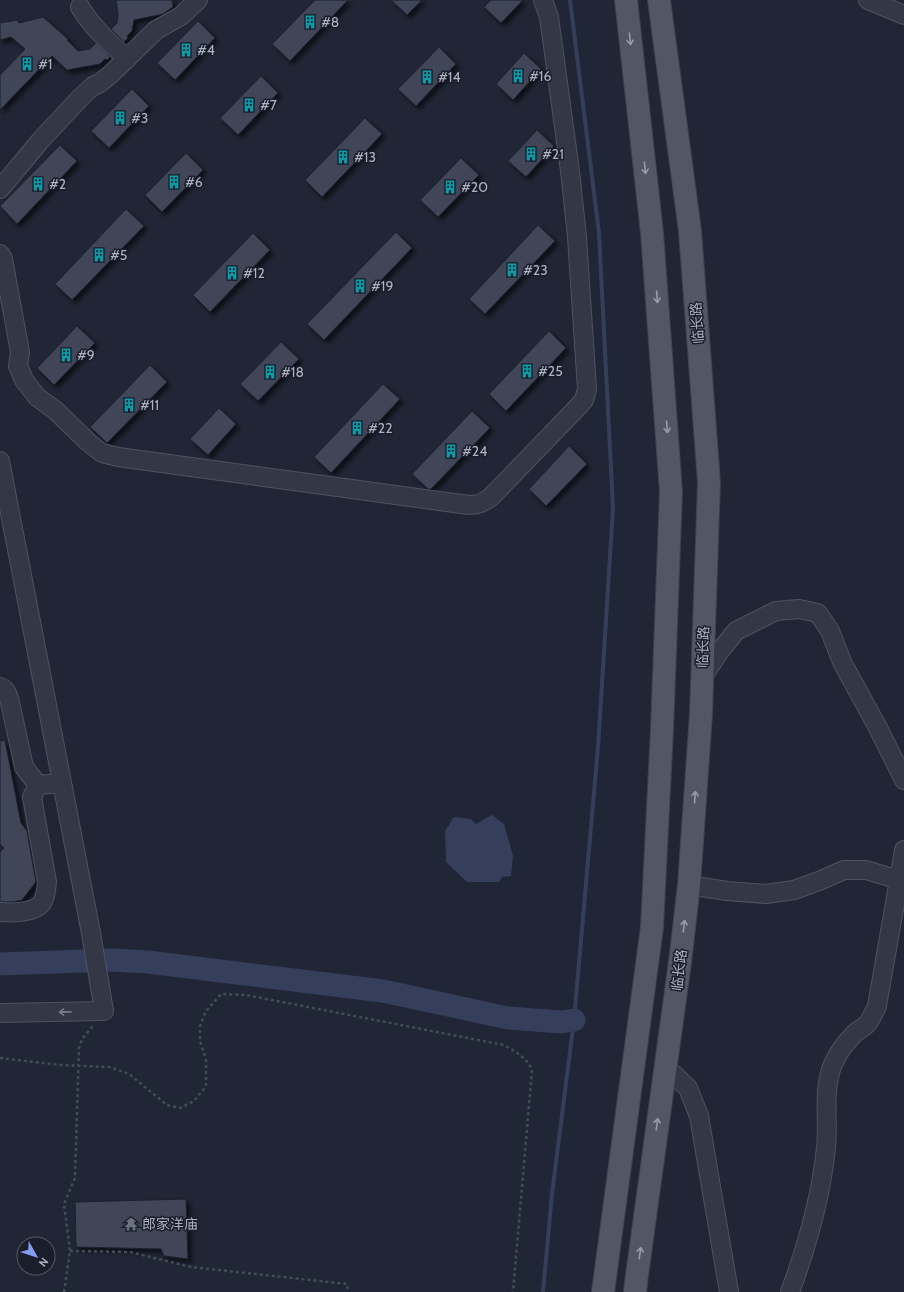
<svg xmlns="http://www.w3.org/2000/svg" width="904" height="1292" viewBox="0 0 904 1292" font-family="Cabin,'Noto Sans SC',sans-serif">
	<defs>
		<filter id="shadow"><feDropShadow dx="3.5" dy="3.5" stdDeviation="2" flood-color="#0009"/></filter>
	</defs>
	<rect width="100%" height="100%" fill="#202635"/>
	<path fill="#353f5c" d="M492 815 504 824 513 856 511 876 502 877 499 882H467L446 862 445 831 454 817 471 819 476 824Z"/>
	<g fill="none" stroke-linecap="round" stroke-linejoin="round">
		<path stroke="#353f5c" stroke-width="4" d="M543 1292 552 1194 574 1020 598 747 613 508 599 233 570 0"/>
		<path stroke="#353f5c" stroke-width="23" d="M0 964 112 960 148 962 383 991 508 1018 561 1022 574 1020"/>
	</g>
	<path fill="#3f4558" stroke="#1b202c" filter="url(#shadow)" d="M116 0H172L173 7 163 14 134 20 132 31 127 36 128 38 124 42 111 29 117 23 118 15Z
		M315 0H348L290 61 272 44Z
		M391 0H422L407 15Z
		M491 0H523L501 23 484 7Z
		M43 17 68 39 67 40 78 51 90 49 96 43 110 57 107 60 105 59 100 64 67 70 52 56 0 110V75L25 49 11 37 0 40V23L17 20 19 23Z
		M198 21 215 38 175 80 157 63Z
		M439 47 456 64 416 106 398 89Z
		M524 53 541 69 513 100 496 84Z
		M261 76 278 93 238 135 220 118Z
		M132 89 149 106 109 148 91 131Z
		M365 118 382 134 322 197 305 180Z
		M537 130 554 146 526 177 508 161Z
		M60 145 77 161 17 224 0 206Z
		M186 153 203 170 162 212 145 195Z
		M461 158 479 175 438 217 420 200Z
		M126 209 144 226 72 300 55 284Z
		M538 225 555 241 485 314 469 299Z
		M396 232 412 248 324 340 307 324Z
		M253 233 270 250 210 312 193 295Z
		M77 326 95 343 54 385 37 368Z
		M549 331 566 348 506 411 489 394Z
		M281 342 299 359 258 401 240 384Z
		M150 365 167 382 107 443 90 427Z
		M383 384 400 399 331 473 314 457Z
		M219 408 236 424 208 455 190 439Z
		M472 411 490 428 431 489H428L412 474Z
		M569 446 587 464 546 506 529 489Z
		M5 740 21 823 27 831 36 882 22 900 13 902H0V852L4 848 0 844V741Z
		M186 1199 188 1259 164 1256 161 1249 76 1247 75 1202Z"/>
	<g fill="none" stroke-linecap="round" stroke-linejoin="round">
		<g stroke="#4e5361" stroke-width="20">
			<path id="minor" d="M868 0 904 15
				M80 7C92 27 110 43 127 59
				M0 189 40 141 81 97 93 86 100 83 111 74 156 30 181 16 198 0
				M0 254 3 259 20 352 18 366 24 380 37 397 55 410 88 442 102 453 118 457 461 504C474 506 480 505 491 497L574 411 584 400 587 389 577 237 570 171 549 17 543 0
				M0 461 91 933 104 1011 0 1013
				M702 678 720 651 736 631 776 611 799 609 818 613 830 631 842 662 877 726 904 780
				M0 687C7 689 8 696 10 702L24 767 38 785
				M689 885 727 891 766 894 794 890 819 881 844 870H866L899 880 904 850
				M0 912C11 913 33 913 41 904 46 898 46 890 47 882L32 797 38 785 62 783
				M665 1066 688 1088 699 1116 729 1292
				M790 1292C807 1246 821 1197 826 1148 829 1120 822 1091 833 1064 838 1053 846 1042 854 1034 858 1030 863 1028 866 1025 871 1020 874 1012 877 1006L899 880"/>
		</g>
		<g stroke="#3d424f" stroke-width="24">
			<path id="major" d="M603 1292 652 927 662 729 671 492 652 233 626 0
				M635 1292 637 1275 680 962 689 885 701 714 709 482 690 231 659 0"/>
		</g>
		<path stroke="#404e54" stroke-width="2.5" stroke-dasharray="3 3" stroke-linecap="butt" d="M0 1058 60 1065 110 1067 129 1074 167 1105 180 1108 194 1101 206 1086V1059L200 1041V1026L206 1011 221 994 246 995 504 1045C516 1052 526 1057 532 1070L513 1292
			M70 1251 130 1252 191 1267 347 1284 348 1292
			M64 1292 70 1251 64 1204 75 1178 79 1048 82 1039 93 1026"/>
		<use href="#minor" stroke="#343846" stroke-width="18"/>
		<use href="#major" stroke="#525766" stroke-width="22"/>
	</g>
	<defs><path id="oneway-shaft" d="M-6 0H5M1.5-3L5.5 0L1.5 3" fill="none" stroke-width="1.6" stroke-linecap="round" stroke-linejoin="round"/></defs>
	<g stroke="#979cac">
		<use href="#oneway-shaft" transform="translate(630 39) rotate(84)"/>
		<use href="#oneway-shaft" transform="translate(645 168) rotate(84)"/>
		<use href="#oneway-shaft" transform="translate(657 297) rotate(86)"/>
		<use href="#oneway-shaft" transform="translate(667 427) rotate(86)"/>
		<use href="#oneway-shaft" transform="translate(695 797) rotate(-86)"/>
		<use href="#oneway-shaft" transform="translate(684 926) rotate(-83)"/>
		<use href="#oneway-shaft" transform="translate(657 1124) rotate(-82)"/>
		<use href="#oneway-shaft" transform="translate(640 1253) rotate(-82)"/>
	</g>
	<use stroke="#777c8b" href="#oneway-shaft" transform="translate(65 1012) rotate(179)"/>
	<defs>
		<g id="building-bare" transform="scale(1.08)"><path d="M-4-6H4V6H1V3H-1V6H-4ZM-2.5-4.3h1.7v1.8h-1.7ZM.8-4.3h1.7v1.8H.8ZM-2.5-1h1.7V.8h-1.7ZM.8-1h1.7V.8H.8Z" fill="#0f9aa8" stroke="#191e2a" stroke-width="2.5" paint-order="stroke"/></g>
		<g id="temple-bare" transform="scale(1.08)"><path d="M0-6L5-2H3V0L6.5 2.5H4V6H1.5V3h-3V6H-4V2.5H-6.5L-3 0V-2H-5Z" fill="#6b7280" stroke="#191e2a" stroke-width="2.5" paint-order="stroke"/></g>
	</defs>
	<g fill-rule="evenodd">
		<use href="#building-bare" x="310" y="22"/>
		<use href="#building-bare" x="186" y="50"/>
		<use href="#building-bare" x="27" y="64"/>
		<use href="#building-bare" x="518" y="76"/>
		<use href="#building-bare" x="427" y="77"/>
		<use href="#building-bare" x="249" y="105"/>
		<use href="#building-bare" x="120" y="118"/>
		<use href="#building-bare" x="531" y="154"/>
		<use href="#building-bare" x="343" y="157"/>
		<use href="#building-bare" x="174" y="182"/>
		<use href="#building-bare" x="38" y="184"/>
		<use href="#building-bare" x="450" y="187"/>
		<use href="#building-bare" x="99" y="255"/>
		<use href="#building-bare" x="512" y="270"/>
		<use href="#building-bare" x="232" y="273"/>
		<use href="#building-bare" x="360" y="286"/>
		<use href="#building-bare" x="66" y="355"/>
		<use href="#building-bare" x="527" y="371"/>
		<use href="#building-bare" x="270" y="372"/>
		<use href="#building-bare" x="129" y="405"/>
		<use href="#building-bare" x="357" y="428"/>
		<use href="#building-bare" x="451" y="451"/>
		<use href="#temple-bare" x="131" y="1224"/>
	</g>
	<g text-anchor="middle" stroke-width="3" stroke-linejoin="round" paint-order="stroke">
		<g font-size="14" fill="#aeb3c3" stroke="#191e2a" text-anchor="start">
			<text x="321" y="27">#8</text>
			<text x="197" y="55">#4</text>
			<text x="38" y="69">#1</text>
			<text x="529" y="81">#16</text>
			<text x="438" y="82">#14</text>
			<text x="260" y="110">#7</text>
			<text x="131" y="123">#3</text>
			<text x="542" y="159">#21</text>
			<text x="354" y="162">#13</text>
			<text x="185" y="187">#6</text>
			<text x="49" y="189">#2</text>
			<text x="461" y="192">#20</text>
			<text x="110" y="260">#5</text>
			<text x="523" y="275">#23</text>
			<text x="243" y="278">#12</text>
			<text x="371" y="291">#19</text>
			<text x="77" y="360">#9</text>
			<text x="538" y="376">#25</text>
			<text x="281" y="377">#18</text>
			<text x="140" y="410">#11</text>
			<text x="368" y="433">#22</text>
			<text x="462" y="456">#24</text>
			<text x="142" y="1229">郎家洋庙</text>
		</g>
		<g font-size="14" fill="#aeb3c3" stroke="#191e2a">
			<text transform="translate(697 323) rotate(-94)" y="5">临长路</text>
			<text transform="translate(703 647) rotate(-88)" y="5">临长路</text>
			<text transform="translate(679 970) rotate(-83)" y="5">临长路</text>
		</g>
	</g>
	<g transform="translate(36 1256) rotate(129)"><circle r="19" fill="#191e2a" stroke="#555a67"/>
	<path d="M0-3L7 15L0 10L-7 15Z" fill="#849df2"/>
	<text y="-6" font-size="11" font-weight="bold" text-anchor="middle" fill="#aeb3c3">N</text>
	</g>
</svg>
